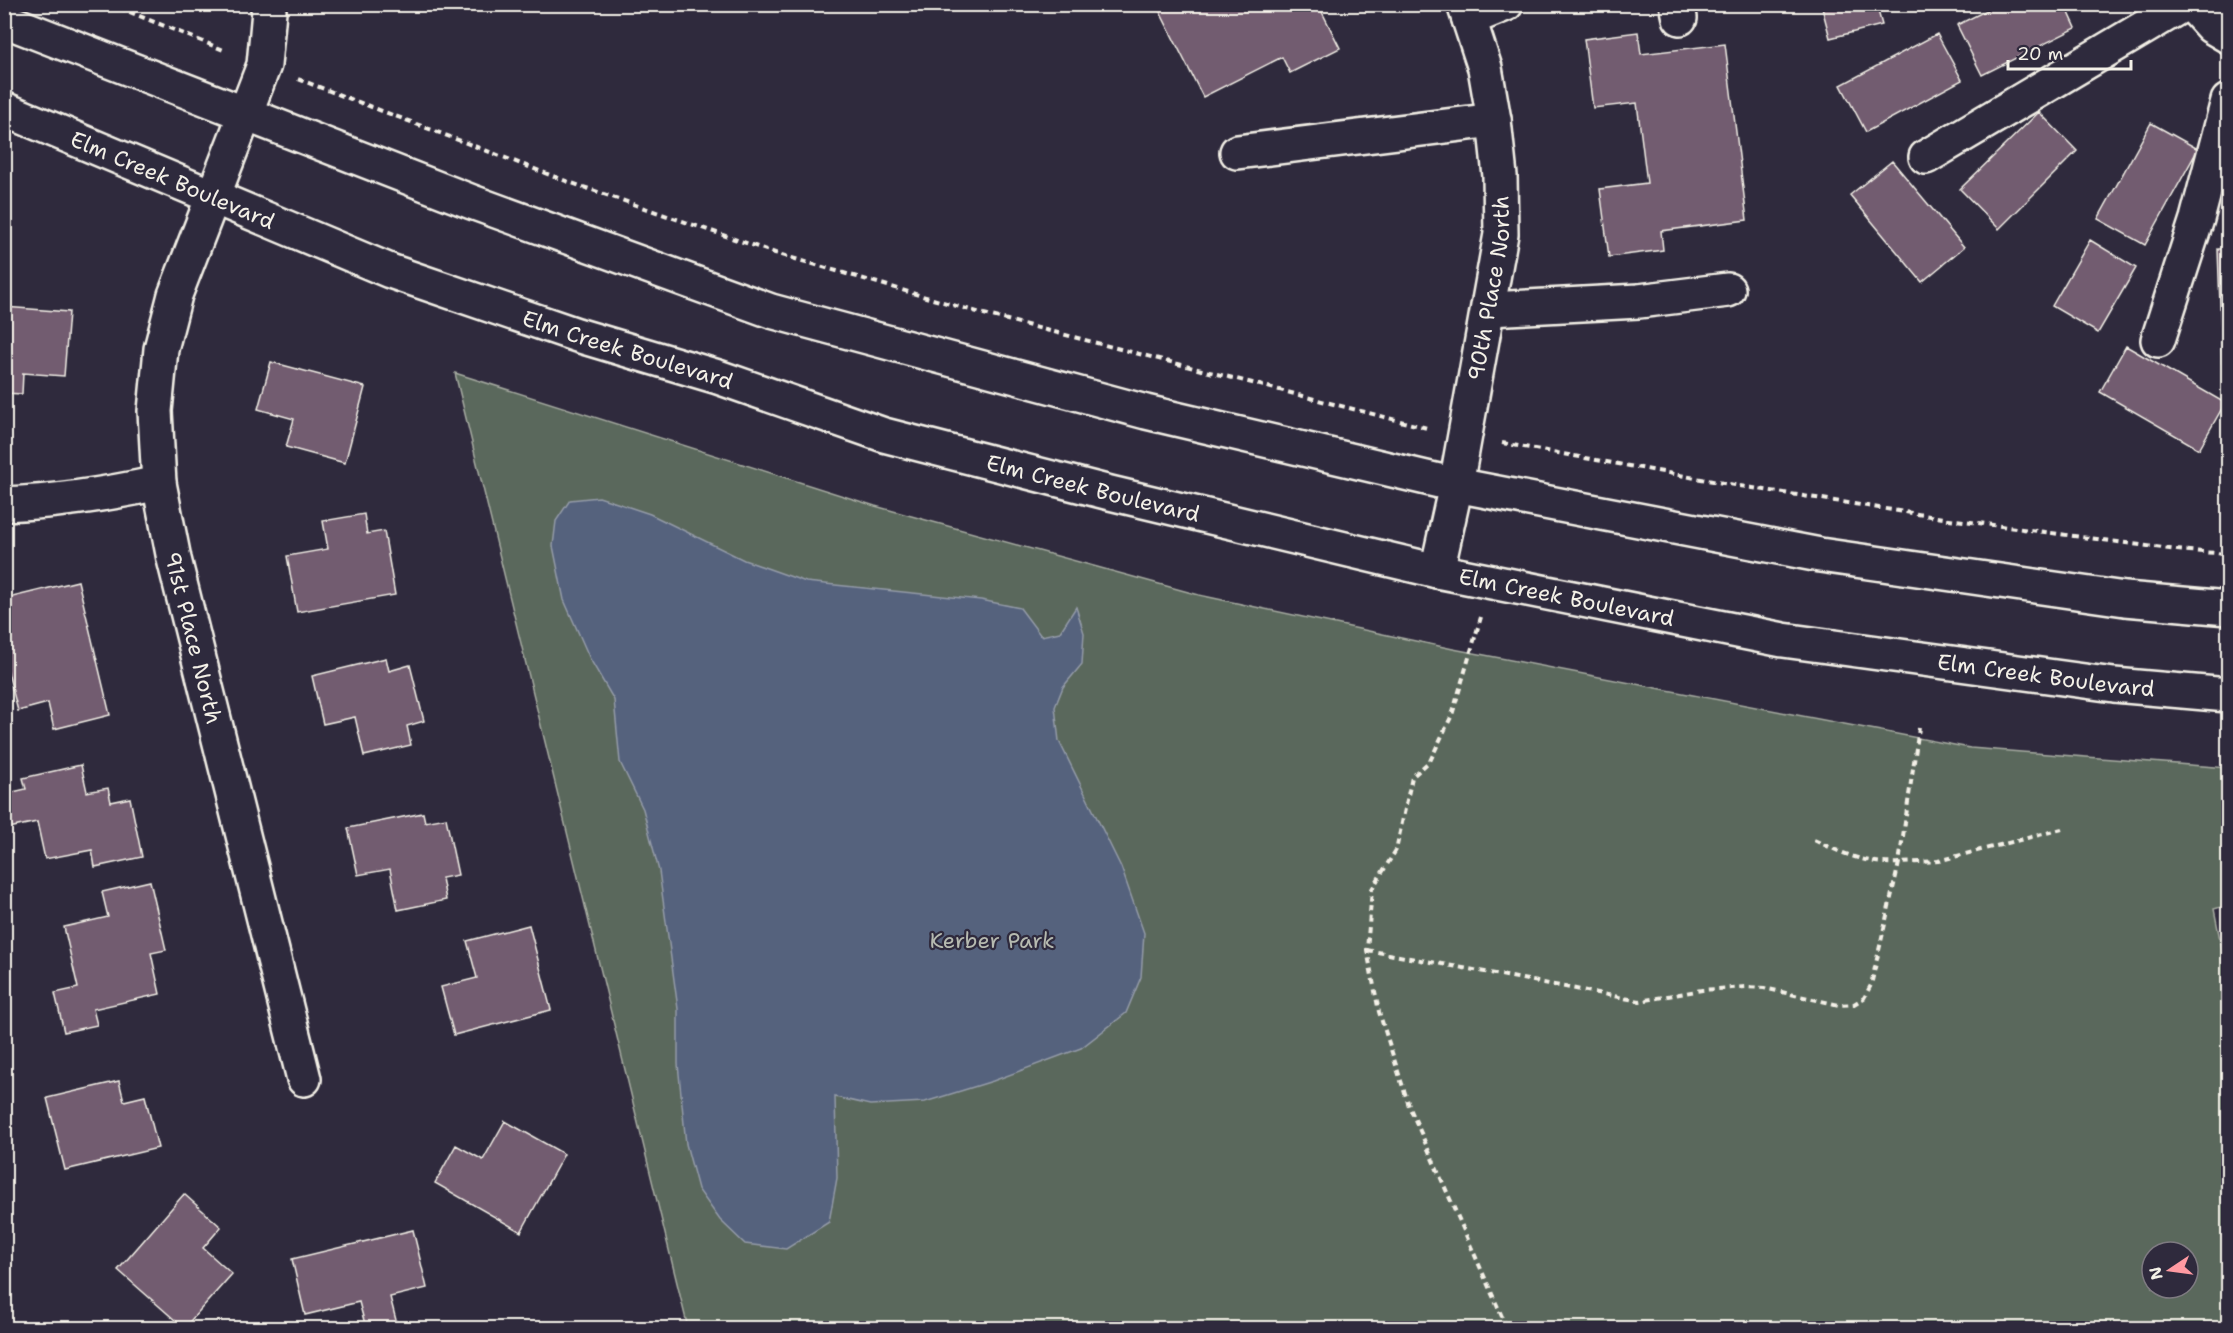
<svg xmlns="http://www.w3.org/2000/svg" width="2233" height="1333" viewBox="0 0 2233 1333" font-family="'Shantell Sans',sans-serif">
	<rect width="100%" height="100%" fill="#2f2a3d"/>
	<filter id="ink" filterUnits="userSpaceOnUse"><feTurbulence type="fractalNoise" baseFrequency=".0167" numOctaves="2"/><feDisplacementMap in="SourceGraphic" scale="12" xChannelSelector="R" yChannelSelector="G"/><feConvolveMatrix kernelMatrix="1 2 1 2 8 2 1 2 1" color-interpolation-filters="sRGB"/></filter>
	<g filter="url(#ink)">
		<path fill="#5a675c" stroke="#a7aca2" stroke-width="1.5" fill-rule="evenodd" d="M455 373 875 506 1199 595 1453 649 1970 748 2228 768V905L2214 909 2228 980V1328H688ZM2152 1252H2188V1288H2152Z"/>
		<path fill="#54627d" stroke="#949ba8" stroke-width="1.5" d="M599 497 650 514 744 560 806 582 981 600 1020 608 1041 636 1060 632 1076 607 1084 633 1082 664 1063 687 1055 707 1059 741 1121 867 1144 933 1141 977 1126 1013 1081 1048 993 1081 925 1102 870 1105 835 1097 837 1178 829 1222 786 1249 745 1244 720 1220 698 1189 686 1144 678 1064V1009L659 871 643 809 620 762 614 700 590 659 564 600 553 546 556 521 570 500Z"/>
		<path fill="#725b70" stroke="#f4f1e8" stroke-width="1.5" d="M1156 4H1264L1266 8 1274 4H1318L1340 48 1290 73 1282 57 1203 97Z
			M1821 4H1876L1882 25 1830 38Z
			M1999 4H2065L2076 28 1982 75 1957 25Z
			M1638 32 1641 54 1725 44 1747 220 1661 231 1663 250 1609 257 1600 189 1647 183 1637 103 1593 108 1584 39Z
			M1937 34 1962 80 1866 132 1841 85Z
			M2039 112 2077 151 1999 229 1960 189Z
			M2151 123 2198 149 2145 245 2098 219Z
			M1892 161 1964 247 1922 282 1850 195Z
			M2090 240 2136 268 2098 333 2052 306Z
			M2218 249H2228V363H2222Z
			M4 307 69 312 64 376 23 373 22 394 4 393Z
			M2126 346 2225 403 2199 449 2100 392Z
			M271 362 365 387 345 463 286 447 294 419 258 409Z
			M364 514 367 534 384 531 395 595 297 612 287 556 328 549 323 521Z
			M78 581 110 715 54 729 48 703 18 711 4 657V599Z
			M386 658 389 671 410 665 424 721 407 726 411 745 364 756 355 717 323 724 312 676Z
			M81 765 87 792 108 788 111 802 130 798 142 857 95 867 92 850 45 859 37 822 4 829V794L26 789 23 778Z
			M423 813 425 822 446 818 458 875 442 878 446 900 398 910 390 869 358 875 348 828Z
			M150 881 166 950 151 953 160 994 93 1009 97 1025 64 1032 55 993 78 988 64 927 108 917 102 892Z
			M529 925 551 1010 454 1035 441 987 477 978 467 941Z
			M119 1081 124 1101 145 1096 158 1148 65 1170 47 1098Z
			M505 1121 564 1154 521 1232 435 1183 456 1145 483 1160Z
			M184 1194 221 1227 203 1248 232 1274 184 1328 118 1270Z
			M413 1230 427 1288 390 1297 398 1328H366L359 1302 305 1315 292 1259Z"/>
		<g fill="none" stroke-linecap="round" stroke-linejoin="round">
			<g stroke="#f4f1e8" stroke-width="38">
				<g id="minor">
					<path id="s1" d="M267 4 269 11 264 65 175 295 161 349 155 411 159 483 174 559 304 1079"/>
					<path d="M1677 4 1680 18"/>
					<path d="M2191 4 2211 26 2228 36"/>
					<path d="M1469 19 1506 4"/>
					<path d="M1237 152 1494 120"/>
					<path d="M1926 157 2184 4"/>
					<path d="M1489 309 1639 301 1728 290"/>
					<path d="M2158 340 2197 219 2228 101"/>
					<path d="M4 504C57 502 108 494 159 483"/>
					<path id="s2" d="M1437 571 1456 485 1501 234 1500 176 1494 120 1485 68 1464 4"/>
				</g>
			</g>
			<g stroke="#f4f1e8" stroke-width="38">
				<g id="major">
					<path d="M4 20 472 202 771 311 1146 412 1456 485 1820 555 2125 599 2228 608"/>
					<path id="s3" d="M4 109 390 271 577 335 718 377 884 435 1110 493 1437 571 1783 640 2114 685 2228 695"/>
				</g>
			</g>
			<path stroke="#f4f1e8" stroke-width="4" stroke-dasharray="6 4.5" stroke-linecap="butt" d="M110 4 226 51
				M298 79 566 181 775 253 984 314 1427 428
				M1502 443 1740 486 1949 519 2177 550 2228 554
				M1481 617 1452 715 1430 761 1412 777 1396 850 1372 889 1367 950 1379 1012 1409 1106 1507 1328
				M1814 840C1842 853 1867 865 1899 863L1919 728
				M1367 950 1640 1001 1702 990 1746 987 1764 988 1839 1005 1854 1004 1864 998 1871 985 1899 863 1938 861 2062 829
				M1492 1328 1504 1322"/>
			<use href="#minor" stroke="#2f2a3d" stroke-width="33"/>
			<use href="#major" stroke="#2f2a3d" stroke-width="33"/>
		</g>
	</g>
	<g text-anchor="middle" stroke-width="4.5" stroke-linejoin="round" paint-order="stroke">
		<g font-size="22" fill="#f4f1e8" stroke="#2f2a3d">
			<text dy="8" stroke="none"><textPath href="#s3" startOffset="183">Elm Creek Boulevard</textPath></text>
			<text dy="8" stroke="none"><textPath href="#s2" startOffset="288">90th Place North</textPath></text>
			<text dy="8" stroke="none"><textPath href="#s3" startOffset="669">Elm Creek Boulevard</textPath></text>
			<text dy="8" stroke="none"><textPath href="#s3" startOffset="1155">Elm Creek Boulevard</textPath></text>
			<text dy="8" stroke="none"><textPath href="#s3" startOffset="1641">Elm Creek Boulevard</textPath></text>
			<text dy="8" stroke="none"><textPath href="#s1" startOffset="657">91st Place North</textPath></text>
			<text dy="8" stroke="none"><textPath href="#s3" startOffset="2127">Elm Creek Boulevard</textPath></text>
		</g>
		<g font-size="22" fill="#b6bab0" stroke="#2f2a3d">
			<text x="992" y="948">Kerber Park</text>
		</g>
	</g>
	<rect width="2233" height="1333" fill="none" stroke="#2f2a3d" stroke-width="24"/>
	<rect x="12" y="12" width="2209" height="1309" fill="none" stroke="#f4f1e8" stroke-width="2" filter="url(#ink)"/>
	<g transform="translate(2170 1270) rotate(257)"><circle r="28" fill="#2f2a3d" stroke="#7e7a81" stroke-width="1.5"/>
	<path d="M0-4.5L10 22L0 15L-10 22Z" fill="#ff9aa2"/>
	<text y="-9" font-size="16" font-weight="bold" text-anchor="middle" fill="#f4f1e8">N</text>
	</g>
	<path d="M2008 60v9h123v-9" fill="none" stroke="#f4f1e8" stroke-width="3"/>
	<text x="2017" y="60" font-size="18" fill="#f4f1e8" stroke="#2f2a3d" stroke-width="4.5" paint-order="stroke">20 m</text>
</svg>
